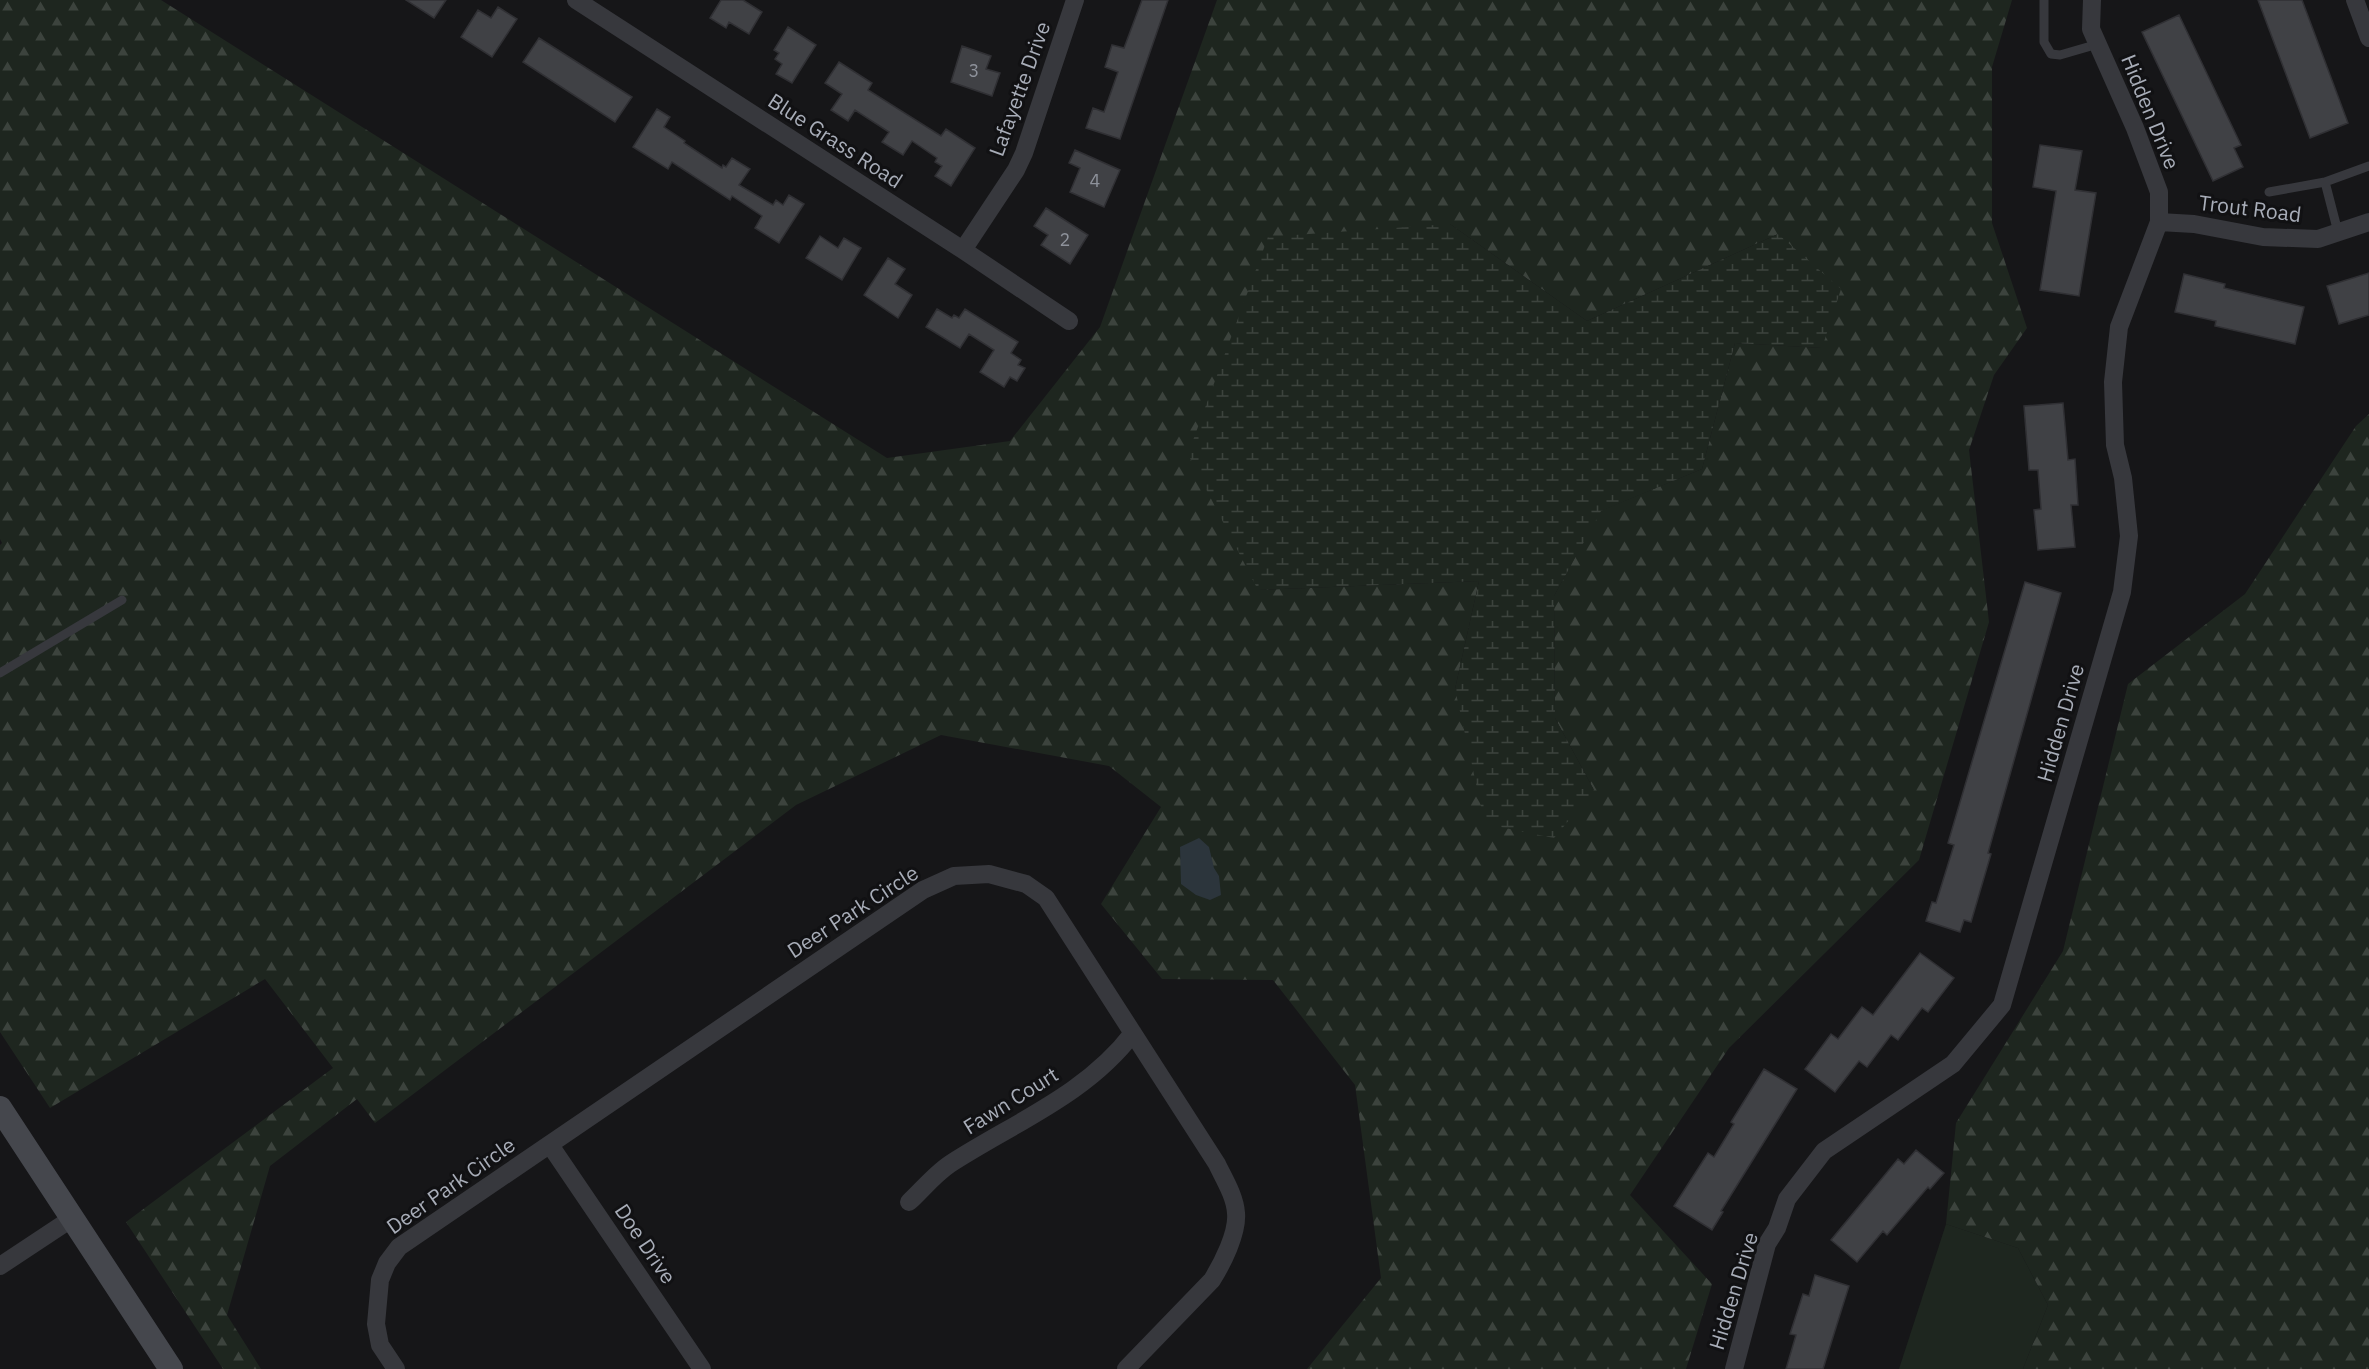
<svg xmlns="http://www.w3.org/2000/svg" width="2369" height="1369" viewBox="0 0 2369 1369" font-family="'IBM Plex Sans',sans-serif">
	<defs>
		<pattern id="forest-firs" width="22" height="20" patternUnits="userSpaceOnUse" patternTransform="scale(1.5)"><rect width="22" height="20" fill="#1e261f"/><path d="M5 1l3.5 6h-7zM16 11l3.5 6h-7z" fill="#3c433d"/></pattern>
		<pattern id="wetland-marsh" width="20" height="14" patternUnits="userSpaceOnUse" patternTransform="scale(1.5)"><rect width="20" height="14" fill="#1e261f"/><path d="M1 5h8M5 5V1M11 12h8M15 12V8" fill="none" stroke="#3c433d"/></pattern>
	</defs>
	<rect width="100%" height="100%" fill="#161618"/>
	<path fill="#1e261f" d="M1946 1224 2018 1248 2048 1305 2023 1369H1899Z"/>
	<path fill="url(#forest-firs)" fill-rule="evenodd" d="M0 0H161L887 458 1010 441 1100 327 1217 0H2012L1992 67V223L2027 328 1994 375 1969 450 1989 622 1919 860 1729 1048 1630 1195 1712 1284 1686 1369H1307L1381 1278 1355 1085 1273 980 1162 979 1101 904 1161 807 1109 766 941 735 796 805 375 1123 357 1099 270 1166 227 1315 261 1369H223L126 1222 333 1068 265 979 50 1108 0 1032V545L2 543 0 539ZM1450 224 1587 321 1778 234 1822 348 1735 343 1702 469 1600 511 1554 596 1555 718 1594 790 1455 689 1479 581 1258 590Z
		M2369 414V1369H2023L2048 1305 2018 1248 1946 1224 1956 1123 2063 951 2128 684 2245 594 2356 426Z"/>
	<path fill="url(#wetland-marsh)" d="M1450 224 1587 321 1778 234 1841 289 1822 348 1735 343 1702 469 1601 511 1554 596 1555 718 1594 790 1554 838 1485 824 1455 689 1479 581 1258 590 1188 454 1268 237Z"/>
	<path fill="#2c353c" d="M1199 838 1209 847 1214 868 1219 876 1221 895 1210 900 1196 895 1181 884 1180 847Z"/>
	<path fill="#404145" stroke="#303034" stroke-width="1.5" d="M406 0H446L434 18Z
		M721 0H743L762 12 749 34 729 22 726 28 710 18Z
		M1142 0H1168L1120 139 1086 128 1093 108 1104 112 1118 72 1105 67 1112 45 1124 48Z
		M2258 0H2302L2348 123 2310 138Z
		M498 7 517 19 492 57 461 37 478 10 491 18Z
		M2179 15 2241 145 2234 148 2243 167 2213 181 2142 32Z
		M788 27 816 45 792 83 776 74 782 64 775 59 779 53 774 50Z
		M539 38 632 97 615 122 523 62Z
		M962 46 991 56 986 69 1000 73 992 96 951 82Z
		M839 62 872 83 868 90 941 136 946 129 975 148 951 186 935 176 942 166 935 162 937 158 912 141 903 155 882 142 889 132 855 110 848 121 831 110 842 94 825 83Z
		M657 109 670 117 664 127 685 141 684 143 722 168 723 165 726 167 732 158 750 169 739 185 773 205 776 200 783 205 789 195 804 204 779 243 755 228 762 216 732 196 730 200 672 162 668 169 633 147Z
		M2040 145 2082 151 2075 190 2096 193 2079 296 2040 290 2056 191 2033 187Z
		M1075 150 1120 170 1104 207 1070 192 1080 168 1069 163Z
		M1046 208 1088 235 1070 264 1041 245 1048 235 1034 226Z
		M820 236 838 248 844 238 861 248 842 280 806 258Z
		M888 258 905 269 895 284 912 295 898 318 864 295Z
		M2369 273V315L2339 324 2327 286Z
		M2184 274 2225 284 2224 288 2304 307 2295 344 2215 326 2216 321 2175 312Z
		M937 309 952 318 954 315 959 318 965 309 1018 342 1011 353 1021 360 1018 365 1025 368 1017 381 1010 377 1004 387 980 372 994 350 969 334 960 348 926 327Z
		M2063 403 2068 460 2075 459 2078 505H2071L2075 547 2038 550 2034 510 2041 509 2038 470H2029L2024 406Z
		M2025 582 2061 593 1988 853 1991 854 1971 922 1964 920 1960 932 1926 921 1932 902 1936 903 1954 845 1948 843Z
		M1920 953 1954 978 1928 1012 1922 1008 1898 1040 1891 1035 1867 1067 1859 1061 1835 1092 1805 1069 1831 1034 1838 1039 1862 1007 1873 1015Z
		M1764 1069 1797 1089 1721 1211 1723 1212 1712 1230 1674 1206 1708 1153 1714 1157 1734 1124 1731 1122Z
		M1916 1150 1944 1173 1930 1189 1928 1187 1887 1235 1883 1231 1857 1262 1831 1240 1898 1159 1904 1164Z
		M1815 1275 1849 1286 1843 1305 1823 1369H1786L1796 1335 1790 1334 1803 1294 1809 1296Z"/>
	<g fill="none" stroke-linecap="round" stroke-linejoin="round">
		<path stroke="#37383d" stroke-width="9" d="M2044 0V42L2051 54 2060 55 2098 44
			M2325 182 2338 232
			M2269 192 2325 182 2369 166
			M0 673 122 600"/>
		<path stroke="#37383d" stroke-width="18" d="M576 0 963 250 1069 321
			M2355 0 2369 38
			M2159 222 2194 224 2263 237 2318 239 2369 222
			M963 250 1016 170 1024 153 1075 0
			M550 1145 702 1369
			M909 1202C922 1190 935 1174 950 1164 1013 1123 1086 1095 1133 1033
			M0 1266 71 1219
			M396 1369 380 1345 376 1324 380 1280 387 1263 399 1247 923 890 954 876 989 874 1026 884 1046 898 1217 1164C1224 1179 1235 1196 1236 1213 1238 1233 1222 1264 1212 1280L1126 1369
			M1734 1369 1767 1244 1777 1228 1787 1199 1824 1151 1953 1064 2002 1005 2122 592 2129 536 2123 478 2115 445 2113 382 2119 327 2159 222V192L2135 128 2091 29 2092 0"/>
		<path stroke="#45474d" stroke-width="24" d="M0 1108 171 1369"/>
	</g>
	<g text-anchor="middle" stroke-width="6" stroke-linejoin="round" paint-order="stroke">
		<g font-size="18" fill="#8e929b">
			<text x="974" y="77">3</text>
			<text x="1095" y="187">4</text>
			<text x="1065" y="246">2</text>
		</g>
		<g font-size="21" fill="#a8adb8" stroke="#111113">
			<text transform="translate(1020 89) rotate(-70)" y="7">Lafayette Drive</text>
			<text transform="translate(2150 112) rotate(68)" y="7">Hidden Drive</text>
			<text transform="translate(835 141) rotate(33)" y="7">Blue Grass Road</text>
			<text transform="translate(2250 209) rotate(7)" y="7">Trout Road</text>
			<text transform="translate(2061 723) rotate(-74)" y="7">Hidden Drive</text>
			<text transform="translate(853 912) rotate(-33)" y="7">Deer Park Circle</text>
			<text transform="translate(1011 1101) rotate(-32)" y="7">Fawn Court</text>
			<text transform="translate(451 1186) rotate(-35)" y="7">Deer Park Circle</text>
			<text transform="translate(645 1244) rotate(56)" y="7">Doe Drive</text>
			<text transform="translate(1734 1291) rotate(-73)" y="7">Hidden Drive</text>
		</g>
	</g>
</svg>
